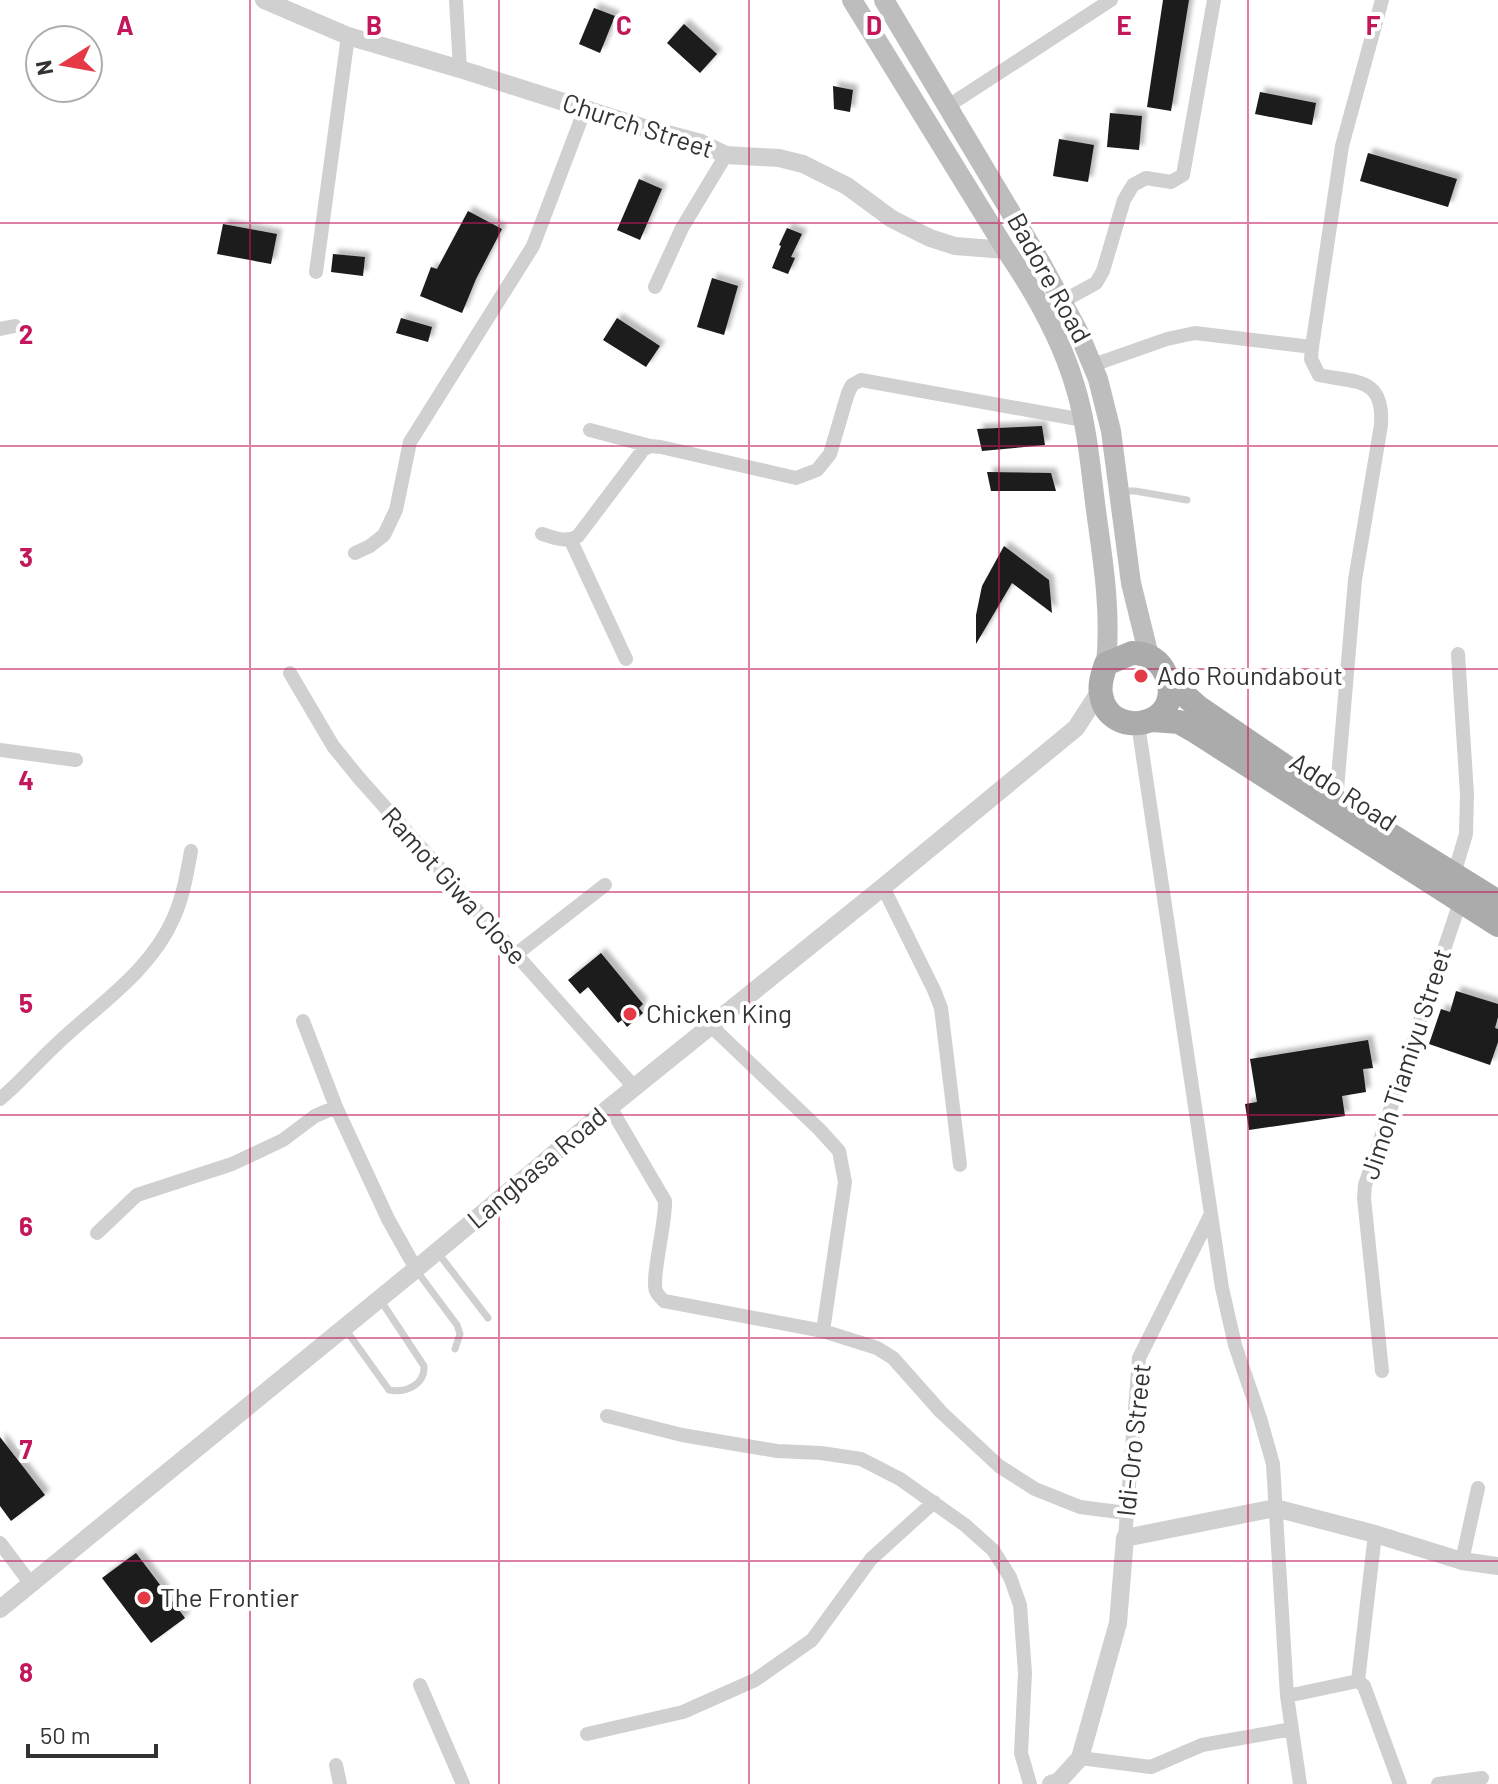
<svg xmlns="http://www.w3.org/2000/svg" width="1498" height="1784" viewBox="0 0 1498 1784" font-family="Barlow,sans-serif">
	<defs>
		<filter id="shadow"><feDropShadow dx="5" dy="-5" stdDeviation="2" flood-color="#0004"/></filter>
	</defs>
	<rect width="100%" height="100%" fill="#fff"/>
	<path fill="#1a1a1a" filter="url(#shadow)" d="M1163 0H1189L1171 111 1147 107Z
		M594 8 615 16 600 53 579 44Z
		M684 24 717 54 700 73 667 43Z
		M833 86 853 90 850 112 834 109Z
		M1260 92 1316 103 1312 125 1255 114Z
		M1110 113 1142 116 1139 150 1107 147Z
		M1059 139 1094 145 1088 182 1053 176Z
		M1368 153 1457 179 1448 207 1360 181Z
		M639 179 662 189 640 240 617 230Z
		M468 211 502 229 476 279 462 313 420 296 431 267 437 269Z
		M223 224 277 234 271 264 217 254Z
		M787 228 802 234 791 257 795 258 788 274 772 268 781 246 779 245Z
		M333 254 365 257 363 276 331 272Z
		M712 278 738 286 724 335 697 327Z
		M401 318 432 327 428 342 396 333Z
		M617 318 660 346 646 367 603 340Z
		M1042 426 1045 445 982 451 977 429Z
		M987 472 1051 473 1056 491H991Z
		M1004 546 1049 580 1052 613 1012 583 976 644V615L982 586Z
		M601 953 643 1004 639 1008 643 1013 627 1027 622 1020 618 1023 588 987 580 994 568 980Z
		M1456 991 1498 1004V1017L1495 1028 1498 1029V1042L1490 1065 1429 1044 1441 1009 1450 1012Z
		M1368 1040 1373 1068 1363 1069 1366 1092 1342 1096 1345 1116 1249 1130 1245 1104 1257 1102 1250 1059Z
		M0 1437 45 1495 11 1521 0 1506Z
		M136 1553 185 1618 151 1643 102 1578Z"/>
	<g fill="none" stroke-linecap="round" stroke-linejoin="round">
		<path stroke="#d0d0d0" stroke-width="7" d="M1122 491H1135L1187 500
			M438 1253 488 1318
			M416 1270 457 1325 460 1334 455 1349
			M346 1330 389 1390C406 1393 425 1385 424 1366L381 1301"/>
		<path stroke="#d0d0d0" stroke-width="14" d="M456 0 460 69
			M948 106 1111 0
			M316 272 348 36
			M655 287 682 228 726 155
			M1063 301 1096 283 1103 271 1124 200 1133 185 1146 178 1171 182 1183 175 1214 0
			M0 329 15 326
			M1312 347 1342 146 1382 0
			M1093 365 1167 339 1195 333 1312 347 1311 359 1319 375C1357 383 1384 377 1381 425L1355 580 1336 801
			M590 430 650 446 661 447 796 478 817 470 830 454 848 393 852 385 861 380 1083 420
			M542 534C555 538 566 543 578 536L643 450 650 446
			M571 541 626 659
			M355 553 370 546 384 535 396 510 410 442 533 246 585 109
			M290 673 333 746 359 778 635 1088
			M1138 724 1222 1288 1235 1345 1260 1418 1273 1464 1287 1696 1300 1784
			M0 750 76 760
			M1454 874 1466 834 1467 794 1458 654
			M883 887 934 990 941 1008 960 1165
			M515 955 605 885
			M303 1021 336 1107 388 1219 416 1269
			M710 1025 819 1129 839 1151 845 1182 823 1331
			M0 1099C21 1082 38 1061 58 1043 99 1004 151 971 174 917 183 897 187 873 191 851
			M610 1107 665 1201C666 1223 651 1277 656 1291 657 1294 662 1299 664 1301L823 1331 877 1348 893 1358 941 1412 999 1466 1035 1489 1080 1507 1127 1513
			M97 1233 137 1195 232 1164 283 1140 315 1116 336 1107
			M1382 1371 1364 1198 1365 1185 1460 902
			M607 1416 682 1435 777 1451 821 1453 861 1459 900 1479 965 1525 993 1550 1010 1577 1020 1605 1025 1673 1021 1753 1030 1784
			M1125 1538 1139 1358 1211 1214
			M0 1543 31 1584
			M1462 1561 1478 1488
			M1358 1681 1375 1534
			M420 1685 463 1784
			M1287 1696 1358 1681 1364 1686 1400 1784
			M587 1734 683 1712 755 1680 812 1640 871 1559 934 1502
			M1080 1758 1151 1767 1202 1745 1292 1729
			M336 1765 340 1784
			M1438 1784 1482 1778"/>
		<path stroke="#d0d0d0" stroke-width="18" d="M264 0 348 36 460 69 645 128 701 143 726 155 779 158 803 164 847 186 892 219 930 238 955 246 1006 250
			M0 1609 416 1269 610 1107 883 887 1076 728 1100 691
			M1051 1784 1058 1782 1080 1758 1118 1623 1125 1538 1275 1508 1375 1534 1462 1561 1498 1566"/>
		<path stroke="#bdbdbd" stroke-width="20" d="M852 0 1006 250C1034 291 1061 338 1075 386 1088 428 1091 474 1097 518 1104 567 1111 615 1106 664
			M884 0 1041 263 1078 331 1098 379 1111 431 1131 583 1149 656"/>
		<path stroke="#ababab" stroke-width="24" d="M1132 653C1148 653 1160 660 1166 675 1188 726 1108 743 1101 694 1099 684 1103 673 1106 664Z
			M1169 681 1198 707 1336 801 1498 902
			M1153 720 1179 722 1193 730 1498 925"/>
	</g>
	<path fill="none" stroke="#c2185b" stroke-width="2" stroke-opacity="0.55" d="M250 0V1784M499 0V1784M749 0V1784M999 0V1784M1248 0V1784M0 223H1498M0 446H1498M0 669H1498M0 892H1498M0 1115H1498M0 1338H1498M0 1561H1498"/>
	<g fill="#e63946" stroke="#fff" stroke-width="3">
		<circle cx="1141" cy="676" r="8"/>
		<circle cx="630" cy="1014" r="8"/>
		<circle cx="144" cy="1598" r="8"/>
	</g>
	<g text-anchor="middle" stroke-width="8" stroke-linejoin="round" paint-order="stroke">
		<g font-size="26" fill="#333" stroke="#fff">
			<text transform="translate(638 126) rotate(18)" y="9">Church Street</text>
			<text transform="translate(1049 278) rotate(61)" y="9">Badore Road</text>
			<text transform="translate(1343 792) rotate(33)" y="9">Addo Road</text>
			<text transform="translate(454 886) rotate(48)" y="9">Ramot Giwa Close</text>
			<text transform="translate(1406 1064) rotate(-72)" y="9">Jimoh Tiamiyu Street</text>
			<text transform="translate(537 1168) rotate(-40)" y="9">Langbasa Road</text>
			<text transform="translate(1134 1440) rotate(-84)" y="9">Idi-Oro Street</text>
		</g>
		<g font-size="26" fill="#333" stroke="#fff" text-anchor="start">
			<text x="1157" y="685">Ado Roundabout</text>
			<text x="646" y="1023">Chicken King</text>
			<text x="160" y="1607">The Frontier</text>
		</g>
	</g>
	<g font-size="26" text-anchor="middle" font-weight="bold" fill="#c2185b" stroke="#fff" stroke-width="8" stroke-linejoin="round" paint-order="stroke">
		<text x="125" y="35">A</text>
		<text x="374" y="35">B</text>
		<text x="624" y="35">C</text>
		<text x="874" y="35">D</text>
		<text x="1124" y="35">E</text>
		<text x="1373" y="35">F</text>
		<text x="26" y="344">2</text>
		<text x="26" y="567">3</text>
		<text x="26" y="790">4</text>
		<text x="26" y="1013">5</text>
		<text x="26" y="1236">6</text>
		<text x="26" y="1459">7</text>
		<text x="26" y="1682">8</text>
	</g>
	<g transform="translate(64 64) rotate(259)"><circle r="38" fill="#ffffff" stroke="#adadad" stroke-width="2"/>
	<path d="M0-6L14 30L0 20L-14 30Z" fill="#e63946"/>
	<text y="-12" font-size="22" font-weight="bold" text-anchor="middle" fill="#333333">N</text>
	</g>
	<path d="M28 1744v12h128v-12" fill="none" stroke="#333333" stroke-width="4"/>
	<text x="40" y="1744" font-size="24" fill="#333333" stroke="#ffffff" stroke-width="6" paint-order="stroke">50 m</text>
</svg>
